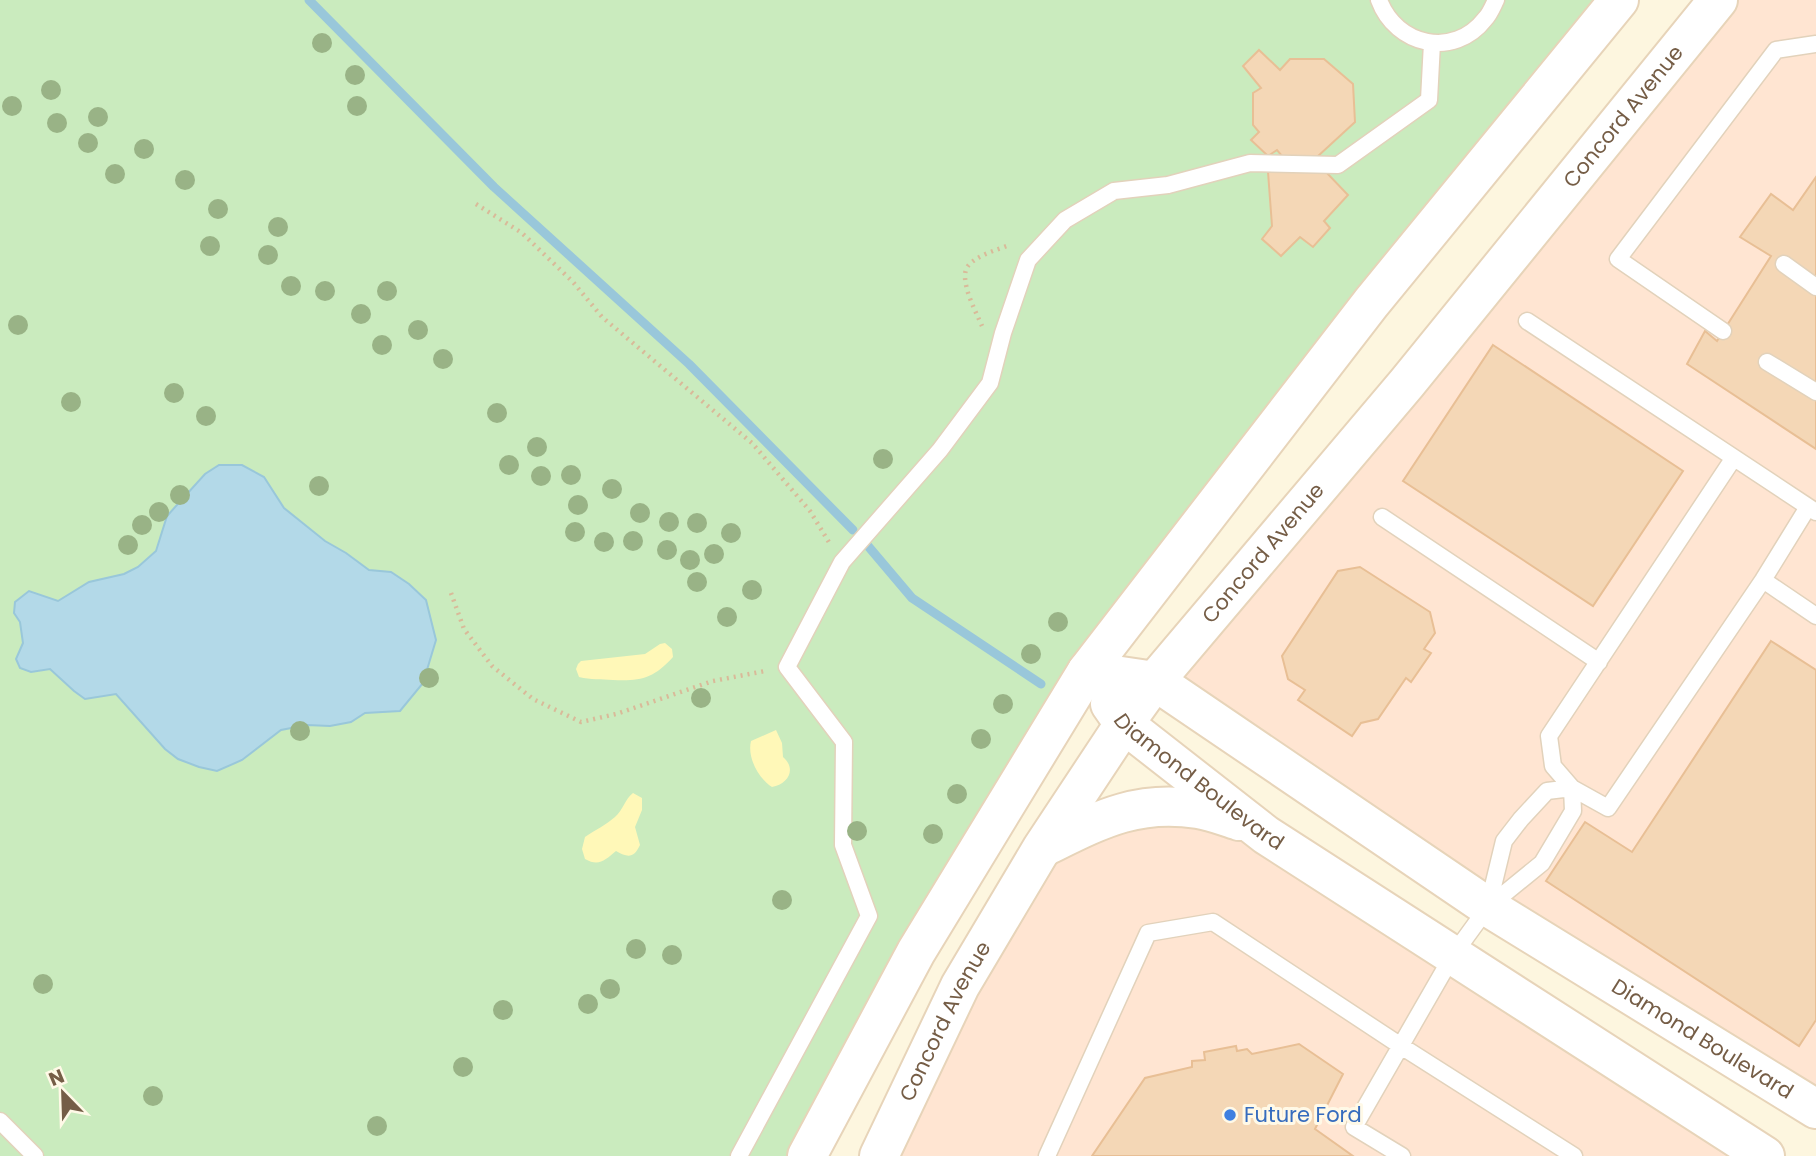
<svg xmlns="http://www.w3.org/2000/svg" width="1816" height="1156" viewBox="0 0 1816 1156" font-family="Poppins,sans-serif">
	<rect width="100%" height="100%" fill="#fdf6df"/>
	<path fill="#ffe5d2" d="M1718 0H1816V1109L1155 681Z
		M1186 815 1266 835 1765 1156H887L972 987 1064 852 1109 827Z"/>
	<path fill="#caebbe" d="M0 0H1619L1087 671 807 1156H0Z"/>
	<path fill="#fff8b8" d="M665 643 672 649 673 657C653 679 641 681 613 680 601 679 591 680 579 677L576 669 578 664 581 661 645 654 660 644Z
		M776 730 782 743 783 757C797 769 788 784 772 787 758 778 747 757 751 741Z
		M633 793 642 798V810L635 827 640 845C634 858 628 858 616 851 605 860 599 867 585 859L582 849 585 837C595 830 606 825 615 817 623 810 625 799 633 793Z"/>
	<path fill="#b3d9e8" stroke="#99c7da" stroke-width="2" d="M219 465H242L264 477 284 508 325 541 346 553 369 570 391 572 409 584 426 600 436 640 423 683 400 711 365 713 351 722 330 726 307 725 281 730 242 760 217 771 199 767 178 759 165 749 116 694 85 699 74 691 50 669 31 672 20 668 16 659 23 643 20 622 14 613 15 602 29 591 58 601 89 582 124 574 138 567 156 551 167 516 205 474Z"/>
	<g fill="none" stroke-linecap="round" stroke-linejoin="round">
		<path stroke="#99c7da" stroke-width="9" d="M309 0 494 187 689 364 853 530
			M868 546 912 598 1041 684"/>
	</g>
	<path fill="#f4d7b6" stroke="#e8bf95" stroke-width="2" d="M1259 50 1280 70 1290 59H1324L1353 84 1355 122 1317 157 1282 156 1277 150 1268 156 1251 140 1259 132 1253 125V93L1261 88 1243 66Z
		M1268 172H1326L1348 195 1324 221 1330 228 1313 247 1300 237 1281 256 1262 239 1272 226Z
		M1816 177V449L1687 364 1705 331 1717 341 1771 256 1740 237 1771 194 1793 210Z
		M1493 345 1683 471 1593 606 1403 481Z
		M1360 567 1430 612 1435 633 1424 649 1431 653 1411 682 1406 678 1378 719 1361 723 1352 736 1298 700 1305 690 1288 679 1282 656 1338 571Z
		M1771 641 1816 670V1020L1799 1046 1546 881 1585 822 1632 852Z
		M1299 1044 1343 1074 1315 1129 1353 1156H1092L1145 1078 1192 1067V1061L1205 1060 1204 1052 1236 1046 1237 1051 1247 1049 1252 1054Z"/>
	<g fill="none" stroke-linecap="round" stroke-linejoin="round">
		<g stroke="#e2d2bb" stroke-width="19">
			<path id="service" d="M1379 0C1396 46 1454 59 1485 19 1490 14 1493 6 1496 0
				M1784 264 1816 287
				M1527 321 1816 512
				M1723 331 1618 259 1776 50 1816 44
				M1767 362 1816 392
				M1733 459 1549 736 1553 766 1572 788 1608 808 1763 580 1808 507
				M1382 517 1599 662
				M1763 580 1816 616
				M1488 907 1504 841 1521 819 1547 791 1572 788
				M0 1121 35 1156
				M739 1156 869 916 843 845 844 742 787 667 842 562 940 450 990 383 1003 333 1028 260 1065 220 1114 191 1168 185 1250 163 1338 165 1429 100 1432 43
				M1047 1156 1148 933 1213 922 1401 1046 1574 1156
				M1402 1156 1354 1127 1453 955 1488 907 1542 863 1573 811 1572 788"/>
		</g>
		<g stroke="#e7d4b9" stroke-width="42">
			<g id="secondary">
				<path id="s1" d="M1087 671 1155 681 1488 907 1816 1109"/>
				<path id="s2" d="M1110 704 1124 724 1266 835 1765 1156"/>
				<path d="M1044 847C1097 821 1136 799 1198 809 1212 811 1226 817 1239 821"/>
				<path d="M807 1156 916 952 1087 671 1371 303 1619 0"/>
				<path id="s3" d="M879 1156 960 986 1042 848 1124 724 1155 681 1407 383 1718 0"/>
			</g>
		</g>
		<path stroke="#d9ba99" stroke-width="4.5" stroke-dasharray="2 5" stroke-linecap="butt" d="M476 204 522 233 573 282 602 317 752 443 810 511 830 544
			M982 326C976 312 958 279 968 266 977 255 997 250 1009 245
			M451 593 464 629 492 666 533 699 581 722 616 714 713 681 765 671"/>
		<use href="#service" stroke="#fff" stroke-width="16"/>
		<use href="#secondary" stroke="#fff" stroke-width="38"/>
	</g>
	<g fill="#99b386">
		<circle cx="322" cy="43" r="10"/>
		<circle cx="355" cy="75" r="10"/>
		<circle cx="51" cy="90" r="10"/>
		<circle cx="12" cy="106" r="10"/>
		<circle cx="357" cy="106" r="10"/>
		<circle cx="98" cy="117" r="10"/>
		<circle cx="57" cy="123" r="10"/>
		<circle cx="88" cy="143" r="10"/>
		<circle cx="144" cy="149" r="10"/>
		<circle cx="115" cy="174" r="10"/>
		<circle cx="185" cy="180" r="10"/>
		<circle cx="218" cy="209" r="10"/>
		<circle cx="278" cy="227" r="10"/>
		<circle cx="210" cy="246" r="10"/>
		<circle cx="268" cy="255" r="10"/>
		<circle cx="291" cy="286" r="10"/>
		<circle cx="325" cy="291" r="10"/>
		<circle cx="387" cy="291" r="10"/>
		<circle cx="361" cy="314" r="10"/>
		<circle cx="18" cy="325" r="10"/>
		<circle cx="418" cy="330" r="10"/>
		<circle cx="382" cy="345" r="10"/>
		<circle cx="443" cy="359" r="10"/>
		<circle cx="174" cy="393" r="10"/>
		<circle cx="71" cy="402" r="10"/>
		<circle cx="497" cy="413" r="10"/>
		<circle cx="206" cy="416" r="10"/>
		<circle cx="537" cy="447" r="10"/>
		<circle cx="883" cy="459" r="10"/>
		<circle cx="509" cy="465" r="10"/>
		<circle cx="571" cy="475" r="10"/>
		<circle cx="541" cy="476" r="10"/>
		<circle cx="319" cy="486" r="10"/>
		<circle cx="612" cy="489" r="10"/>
		<circle cx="180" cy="495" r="10"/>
		<circle cx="578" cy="505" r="10"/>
		<circle cx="159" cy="512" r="10"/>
		<circle cx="640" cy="513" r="10"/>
		<circle cx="669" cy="522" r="10"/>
		<circle cx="697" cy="523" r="10"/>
		<circle cx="142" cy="525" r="10"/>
		<circle cx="575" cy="532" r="10"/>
		<circle cx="731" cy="533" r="10"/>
		<circle cx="633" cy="541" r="10"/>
		<circle cx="604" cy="542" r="10"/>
		<circle cx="128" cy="545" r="10"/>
		<circle cx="667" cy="550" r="10"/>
		<circle cx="714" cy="554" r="10"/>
		<circle cx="690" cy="560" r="10"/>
		<circle cx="697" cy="582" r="10"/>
		<circle cx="752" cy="590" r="10"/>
		<circle cx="727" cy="617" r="10"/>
		<circle cx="1058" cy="622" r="10"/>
		<circle cx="1031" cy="654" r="10"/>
		<circle cx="429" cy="678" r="10"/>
		<circle cx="701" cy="698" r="10"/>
		<circle cx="1003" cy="704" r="10"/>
		<circle cx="300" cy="731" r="10"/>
		<circle cx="981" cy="739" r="10"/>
		<circle cx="957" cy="794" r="10"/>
		<circle cx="857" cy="831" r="10"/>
		<circle cx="933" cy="834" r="10"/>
		<circle cx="782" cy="900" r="10"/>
		<circle cx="636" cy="949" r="10"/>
		<circle cx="672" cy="955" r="10"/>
		<circle cx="43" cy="984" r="10"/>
		<circle cx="610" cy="989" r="10"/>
		<circle cx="588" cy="1004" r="10"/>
		<circle cx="503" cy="1010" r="10"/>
		<circle cx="463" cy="1067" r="10"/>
		<circle cx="153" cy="1096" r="10"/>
		<circle cx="377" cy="1126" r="10"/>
	</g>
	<circle fill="#3f7fe0" stroke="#fff9e7" stroke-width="2.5" cx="1230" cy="1115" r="7"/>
	<g text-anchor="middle" stroke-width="6" stroke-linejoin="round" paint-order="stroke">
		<g font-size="21" fill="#755d46" stroke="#fff9e7">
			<text dy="7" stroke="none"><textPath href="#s3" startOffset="1284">Concord Avenue</textPath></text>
			<text dy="7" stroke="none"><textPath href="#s3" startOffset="718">Concord Avenue</textPath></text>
			<text dy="7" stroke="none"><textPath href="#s2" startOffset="119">Diamond Boulevard</textPath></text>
			<text dy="7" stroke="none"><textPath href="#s3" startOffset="150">Concord Avenue</textPath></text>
			<text dy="7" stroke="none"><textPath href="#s1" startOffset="723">Diamond Boulevard</textPath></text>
		</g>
		<g font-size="21" fill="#366cbe" stroke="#fff9e7" text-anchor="start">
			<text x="1244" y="1122">Future Ford</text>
		</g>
	</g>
	<g transform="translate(63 1093) rotate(337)" stroke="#fff9e7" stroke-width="5" paint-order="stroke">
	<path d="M0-5L12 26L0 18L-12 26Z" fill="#755d46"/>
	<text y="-10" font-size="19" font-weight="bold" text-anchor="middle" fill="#755d46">N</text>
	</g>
</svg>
